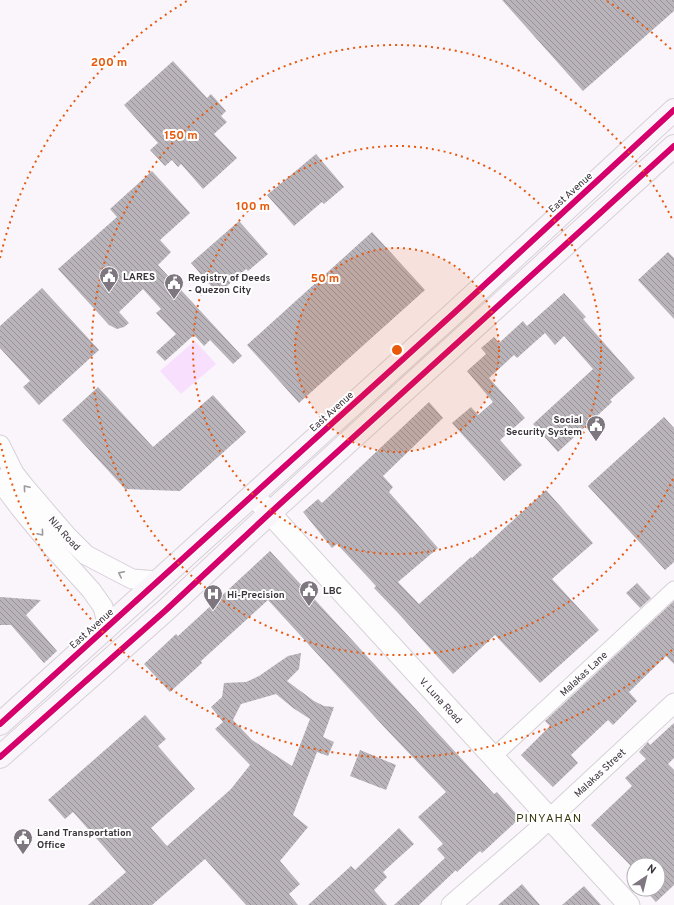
<svg xmlns="http://www.w3.org/2000/svg" width="674" height="905" viewBox="0 0 674 905" font-family="Overpass,sans-serif">
	<defs>
		<pattern id="building-back-hatch" width="6" height="6" patternUnits="userSpaceOnUse"><rect width="6" height="6" fill="#b9b3ba"/><path d="M-1 5l2 2M0 0l6 6M5-1l2 2" fill="none" stroke="#989298"/></pattern>
	</defs>
	<rect width="100%" height="100%" fill="#faf4fb"/>
	<path fill="#f8dffd" d="M195 341 216 364 181 394 160 371Z"/>
	<path fill="url(#building-back-hatch)" fill-rule="evenodd" d="M502 0H674V11L583 91Z
		M173 61 207 98 211 94 226 111 221 116 227 122 214 134 237 158 203 189 181 164 178 167 172 160 165 166 150 150 158 143 124 105Z
		M316 154 344 187 324 204 322 202 294 226 267 195Z
		M152 171 190 213 160 240 171 252 158 265 242 356 233 364 210 340 204 346 194 335 165 361 156 352 176 334 156 313 161 309 143 289 119 312 129 323 124 327 117 329 109 325 58 269 117 217 110 209Z
		M239 221 268 254 248 271 246 269 218 294 191 263Z
		M372 232 425 290 299 403 247 345Z
		M668 252 674 258V319L638 280Z
		M42 288 99 350 39 405 23 387 30 381 0 348V326Z
		M564 293 586 317 583 319 635 378 610 400 612 402 558 452 533 424 593 369 564 336 555 345 545 333 517 358 514 355 489 378 525 418 500 440 522 465 504 481 452 423 471 407 478 415 493 402 467 371 486 354 481 348 494 337 499 343 523 321 527 326Z
		M98 387 153 447 213 395 246 432 180 491 125 489 62 420Z
		M429 402 443 418 383 476 393 487 389 492 438 548 398 582 419 604 471 557 472 558 546 490 593 543 552 579 599 630 540 683 495 635 453 674 398 613 374 588 376 586 337 544 332 548 303 512 318 499 322 503Z
		M664 417 674 428V562L665 570 588 486Z
		M270 551 494 794 497 792 520 818 482 853 480 851 457 872 456 870 419 905H394L445 858 437 849 443 844 418 817 446 792 385 728 268 600 201 661 202 663 170 692 144 664 176 634 178 636Z
		M637 583 651 598 640 608 626 593Z
		M0 597 41 600 26 615 57 651 44 663 11 625H0Z
		M674 601V664L666 656 629 692 637 701 613 725 608 720 571 755 578 763 553 787 521 755 550 726 545 721Z
		M301 653 299 669 287 681 314 701 324 706 334 707 323 737 334 742 328 756 317 752 293 815 308 827 280 861 300 884 289 894 298 905H246L205 859 152 905H88L126 872 73 812 65 819 48 800 145 715 166 739 158 746 195 789 151 828 167 846 231 789 250 765 215 729 223 722 211 707 222 697 224 683 246 682 259 676 288 656ZM276 694 293 708 310 719 292 766 252 740 233 720 241 704Z
		M674 723V758L668 764 674 770V885L656 902 644 889H658V865H630L591 825 632 786 625 778 646 759 639 752 648 742 650 745Z
		M360 750 396 765 386 790 350 776Z
		M399 828 414 844 383 872 387 877 374 890 387 905H308L351 866 355 870Z
		M522 884 540 905H498Z
		M584 886 601 905H562Z"/>
	<g fill="none" stroke-linecap="round" stroke-linejoin="round">
		<g stroke="#d6d0d7" stroke-width="17">
			<g id="minor">
				<path id="s1" d="M493 757 674 589"/>
			</g>
		</g>
		<g stroke="#d6d0d7" stroke-width="21">
			<g id="tertiary">
				<path id="s2" d="M0 445 14 473 25 487 67 536 86 555 132 579 159 581"/>
				<path d="M0 479 5 488 20 508 53 548 91 590 103 607 108 626"/>
				<path id="s3" d="M451 905 532 835 674 703"/>
			</g>
		</g>
		<g stroke="#d6d0d7" stroke-width="23">
			<g id="secondary">
				<path id="s4" d="M254 496 629 905"/>
			</g>
		</g>
		<g stroke="#d6d2d6" stroke-width="24">
			<path id="primary" d="M0 724 454 313 674 110
				M0 757 166 610 270 513 674 146"/>
		</g>
		<use href="#minor" stroke="#fefdfe" stroke-width="15"/>
		<use href="#tertiary" stroke="#fefdfe" stroke-width="19"/>
		<use href="#secondary" stroke="#fefdfe" stroke-width="21"/>
		<use href="#primary" stroke="#f9f5fa" stroke-width="22"/>
		<g stroke="#fff" stroke-width="8">
			<path id="cycleway" d="M0 724 454 313 674 110
				M0 757 166 610 270 513 674 146"/>
		</g>
		<use href="#cycleway" stroke="#d6006c" stroke-width="6"/>
	</g>
	<defs><path id="oneway-chevron" d="M-2-3.5L2.5 0L-2 3.5" fill="none" stroke-width="1.6" stroke-linecap="round" stroke-linejoin="round"/></defs>
	<g stroke="#9c989d">
		<use href="#oneway-chevron" transform="translate(26 488) rotate(-130)"/>
		<use href="#oneway-chevron" transform="translate(41 533) rotate(50)"/>
		<use href="#oneway-chevron" transform="translate(121 574) rotate(-154)"/>
	</g>
	<circle cx="397" cy="350" r="102" fill="#e8590c" fill-opacity=".12"/>
	<g fill="none" stroke="#e8590c" stroke-width="2" stroke-dasharray="2 4">
		<circle cx="397" cy="350" r="102"/>
		<circle cx="397" cy="350" r="204"/>
		<path d="M673 479A305 305 0 1 1 673 221"/>
		<path d="M672 650A407 407 0 0 1 0 442M0 258A407 407 0 0 1 187 1M607 1A407 407 0 0 1 672 50"/>
	</g>
	<defs>
		<g id="civic-pin" transform="scale(1)"><path d="M0 17L-7.5 6A9.5 9.5 0 1 1 7.5 6Z" fill="#7e777f" stroke="#fff"/><path d="M-.6-6.5H3V-4.5H.6V-3L4-1V1h2V6H-6V1h2V-1L-.6-3ZM-1.2 2.5V6h2.4V2.5Z" fill="#fff"/></g>
		<g id="hospital-pin" transform="scale(1)"><path d="M0 17L-7.5 6A9.5 9.5 0 1 1 7.5 6Z" fill="#7e777f" stroke="#fff"/><path d="M-5-5h3v3.5h4V-5h3V5h-3V1.5h-4V5h-3Z" fill="#fff"/></g>
	</defs>
	<g fill-rule="evenodd">
		<use href="#civic-pin" x="109" y="276"/>
		<use href="#civic-pin" x="174" y="283"/>
		<use href="#civic-pin" x="596" y="425"/>
		<use href="#civic-pin" x="309" y="590"/>
		<use href="#hospital-pin" x="213" y="594"/>
		<use href="#civic-pin" x="23" y="838"/>
	</g>
	<g text-anchor="middle" stroke-width="4" stroke-linejoin="round" paint-order="stroke">
		<g font-size="10" fill="#3b343c" stroke="#fff">
			<text transform="translate(570 192) rotate(-42)" y="4">East Avenue</text>
			<text transform="translate(331 411) rotate(-42)" y="4">East Avenue</text>
			<text dy="4" stroke="none"><textPath href="#s2" startOffset="110">NIA Road</textPath></text>
			<text transform="translate(91 628) rotate(-42)" y="4">East Avenue</text>
			<text dy="4" stroke="none"><textPath href="#s1" startOffset="123">Malakas Lane</textPath></text>
			<text dy="4" stroke="none"><textPath href="#s4" startOffset="277">V. Luna Road</textPath></text>
			<text dy="4" stroke="none"><textPath href="#s3" startOffset="199">Malakas Street</textPath></text>
		</g>
		<g font-size="10" font-weight="bold" fill="#3b343c" stroke="#fff" text-anchor="start">
			<text x="123" y="280">LARES</text>
			<text x="188" y="281">Registry of Deeds<tspan x="188" dy="12">- Quezon City</tspan></text>
			<text x="582" y="423" text-anchor="end">Social<tspan x="582" dy="12">Security System</tspan></text>
			<text x="323" y="594">LBC</text>
			<text x="227" y="598">Hi-Precision</text>
			<text x="37" y="836">Land Transportation<tspan x="37" dy="12">Office</tspan></text>
		</g>
		<g font-size="12" letter-spacing="1" fill="#393a12" stroke="#fff">
			<text x="549" y="822">PINYAHAN</text>
		</g>
	</g>
	<circle cx="397" cy="350" r="6" fill="#e8590c" stroke="#fff" stroke-width="2"/>
	<g font-size="12" text-anchor="middle" font-weight="bold" fill="#e8590c" stroke="#fff" stroke-width="4" stroke-linejoin="round" paint-order="stroke">
		<text x="109" y="66">200 m</text>
		<text x="181" y="139">150 m</text>
		<text x="253" y="210">100 m</text>
		<text x="325" y="282">50 m</text>
	</g>
	<g transform="translate(646 877) rotate(35)"><circle r="19" fill="#ffffff" stroke="#b1aeb1"/>
	<path d="M0-3L7 15L0 10L-7 15Z" fill="#7e777f"/>
	<text y="-6" font-size="11" font-weight="bold" text-anchor="middle" fill="#3b343c">N</text>
	</g>
</svg>
